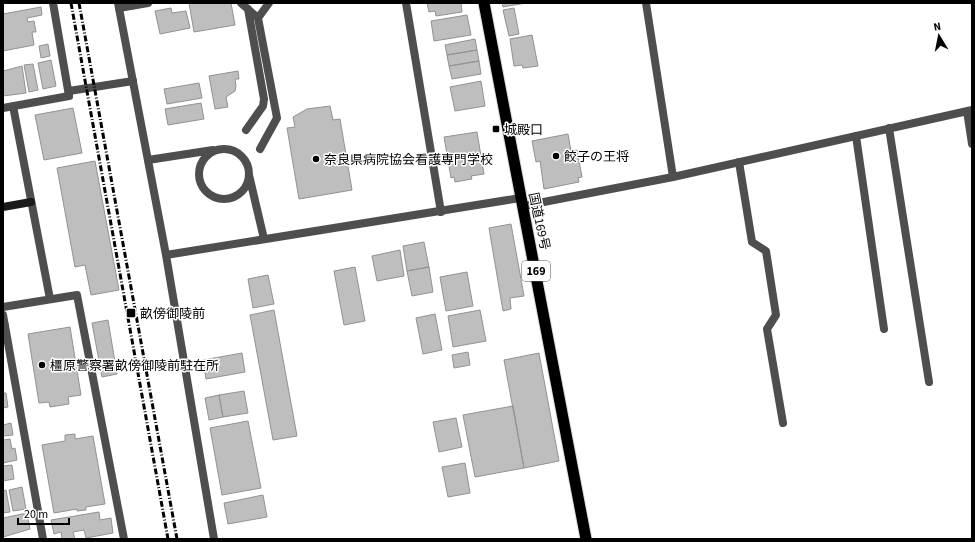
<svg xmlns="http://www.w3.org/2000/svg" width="975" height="542" viewBox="0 0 975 542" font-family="'Source Sans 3','Noto Sans JP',sans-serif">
	<rect width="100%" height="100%" fill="#fff"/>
	<path fill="#bebebe" stroke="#929292" d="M189 3H231L235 25 194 32Z
		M427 3H461L462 12 436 16 435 11 429 12Z
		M502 3H526L503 7Z
		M41 7 42 15 27 18 28 22 34 21 36 32H32L34 45 3 51V14Z
		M171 8 172 13 186 11 190 28 160 34 155 11Z
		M514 8 519 34 509 36 503 10Z
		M467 15 471 35 434 41 431 21Z
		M532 35 538 66 523 68 522 65 514 66 510 39Z
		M475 39 477 50 447 55 445 45Z
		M48 44 50 56 41 58 39 46Z
		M477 50 479 61 449 66 447 55Z
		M51 60 56 86 43 89 38 63Z
		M479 61 481 74 452 79 449 66Z
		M33 64 38 90 29 92 24 65Z
		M22 66 26 93 3 96V71Z
		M238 71 239 79H235L236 86 235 91 226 97 228 107 215 109 209 76Z
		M481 81 485 106 455 111 450 87Z
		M199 83 202 98 167 104 164 89Z
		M201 103 204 119 168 125 165 109Z
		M330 106 333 120 340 119 352 190 299 199 287 128 295 127 293 117 307 109Z
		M73 108 82 153 44 160 35 115Z
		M477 132 484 174 471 176 472 179 455 182 454 177 451 178 444 137Z
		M568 134 571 151 577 150 582 177 578 178 579 182 544 189 540 161 536 162 532 141Z
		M95 161 119 290 91 295 85 265 75 267 57 168Z
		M511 224 524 296 510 298 511 309 503 311 489 228Z
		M424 242 429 267 407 271 403 246Z
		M400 250 404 276 377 281 372 256Z
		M355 267 365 321 344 325 334 271Z
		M429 267 433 292 412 296 407 271Z
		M467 272 473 306 446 311 440 277Z
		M268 275 274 304 253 308 248 279Z
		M274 310 297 436 273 440 250 315Z
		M480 310 486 341 453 347 448 316Z
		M435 314 442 350 423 354 416 318Z
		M108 320 117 374 102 377 92 323Z
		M70 327 81 395 68 397 69 404 50 407 49 402 39 403 28 334Z
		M468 352 470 365 454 368 452 355Z
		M242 353 245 372 206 379 203 360Z
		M539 353 559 461 524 468 504 360Z
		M244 391 248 413 223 417 219 395Z
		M3 393H6L8 407 3 408Z
		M219 395 223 417 209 420 205 398Z
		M513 406 524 468 475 477 463 415Z
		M456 418 462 447 439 452 433 422Z
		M248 421 261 488 222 495 210 428Z
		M11 423 13 435 3 436V425Z
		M75 434V439L93 436 105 504 86 507V510L77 511V509L54 513 42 445 65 441V435Z
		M10 439 12 449 15 448 17 460 3 463V440Z
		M465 463 470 493 448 497 442 467Z
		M12 465 14 479 3 481V466Z
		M22 487 26 509 13 511 9 490Z
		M6 490 10 512 3 513V491Z
		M263 495 267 517 228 524 224 503Z
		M99 512 100 520 111 518 113 533 86 538 84 530 73 532 75 539H62L61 532 54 534 51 520Z
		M27 513 30 529 3 537V518Z"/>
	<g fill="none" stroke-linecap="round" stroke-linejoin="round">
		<g stroke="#dbdbdb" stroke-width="13">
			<path id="trunk" d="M484 3 586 539"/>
		</g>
		<path stroke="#4e4e4e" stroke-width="8" d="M856 136 884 329
			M739 162 752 242 766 251 776 315 767 329 783 423"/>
		<path stroke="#4e4e4e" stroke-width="8" d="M241 3 258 18 269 3
			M119 8 148 3
			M258 18 277 118 260 149
			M246 130 263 106 264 99 248 9"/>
		<path stroke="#4e4e4e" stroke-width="8" d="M406 3 441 212
			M646 3 673 177
			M69 91 133 81
			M13 106 50 299
			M3 108 69 96
			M967 111 972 144
			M889 128 929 382
			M199 174a25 25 0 1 1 50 0a25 25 0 1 1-50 0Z
			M148 160 213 150
			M249 175 264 239
			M523 206 673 177 972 110
			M3 307 77 295 124 539
			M3 327 5 326 43 539"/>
		<path stroke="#4e4e4e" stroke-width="8" d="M53 3 69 96
			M118 3 166 255 214 539
			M166 255 520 198
			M3 315 5 326"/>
		<path stroke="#1b1b1b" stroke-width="8" d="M3 207 31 202"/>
		<use href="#trunk" stroke="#000" stroke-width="11"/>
		<path stroke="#000" stroke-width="3" stroke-dasharray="6 2 1 2" stroke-linecap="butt" d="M71 3 168 539
			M79 3 177 539"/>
	</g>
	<g fill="#000" stroke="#fff" stroke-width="1.5">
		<rect x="492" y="125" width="8" height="8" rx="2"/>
		<circle cx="556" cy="156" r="4"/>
		<circle cx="316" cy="159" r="4"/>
		<rect x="126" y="308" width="10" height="10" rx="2"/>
		<circle cx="42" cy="365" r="4"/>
	</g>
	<g text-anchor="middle" stroke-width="3" stroke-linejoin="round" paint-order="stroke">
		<rect fill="#fff" stroke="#4c4c4c" stroke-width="1" x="522" y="261" width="28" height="20" rx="3"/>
		<g font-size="12" font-weight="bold" fill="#000">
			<text x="536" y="275">169</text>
		</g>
		<g font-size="13" fill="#000" stroke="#fff" text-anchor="start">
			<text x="504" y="134">城殿口</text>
			<text x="564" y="161">餃子の王将</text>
			<text x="324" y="164">奈良県病院協会看護専門学校</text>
			<text x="140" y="318">畝傍御陵前</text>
			<text x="50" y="370">橿原警察署畝傍御陵前駐在所</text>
		</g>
		<g font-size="13" fill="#000" stroke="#fff">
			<text transform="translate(540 221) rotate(78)" y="5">国道169号</text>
		</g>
	</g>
	<rect width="975" height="542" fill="none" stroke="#000000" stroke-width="8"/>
	<g transform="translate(939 36) rotate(350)" stroke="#ffffff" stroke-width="3" paint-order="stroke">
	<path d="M0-3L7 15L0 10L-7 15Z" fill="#000000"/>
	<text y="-6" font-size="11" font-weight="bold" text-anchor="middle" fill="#000000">N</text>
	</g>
	<path d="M18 518v6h51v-6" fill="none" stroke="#000000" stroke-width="2"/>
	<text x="24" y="518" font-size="12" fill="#000000" stroke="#ffffff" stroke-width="3" paint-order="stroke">20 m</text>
</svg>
